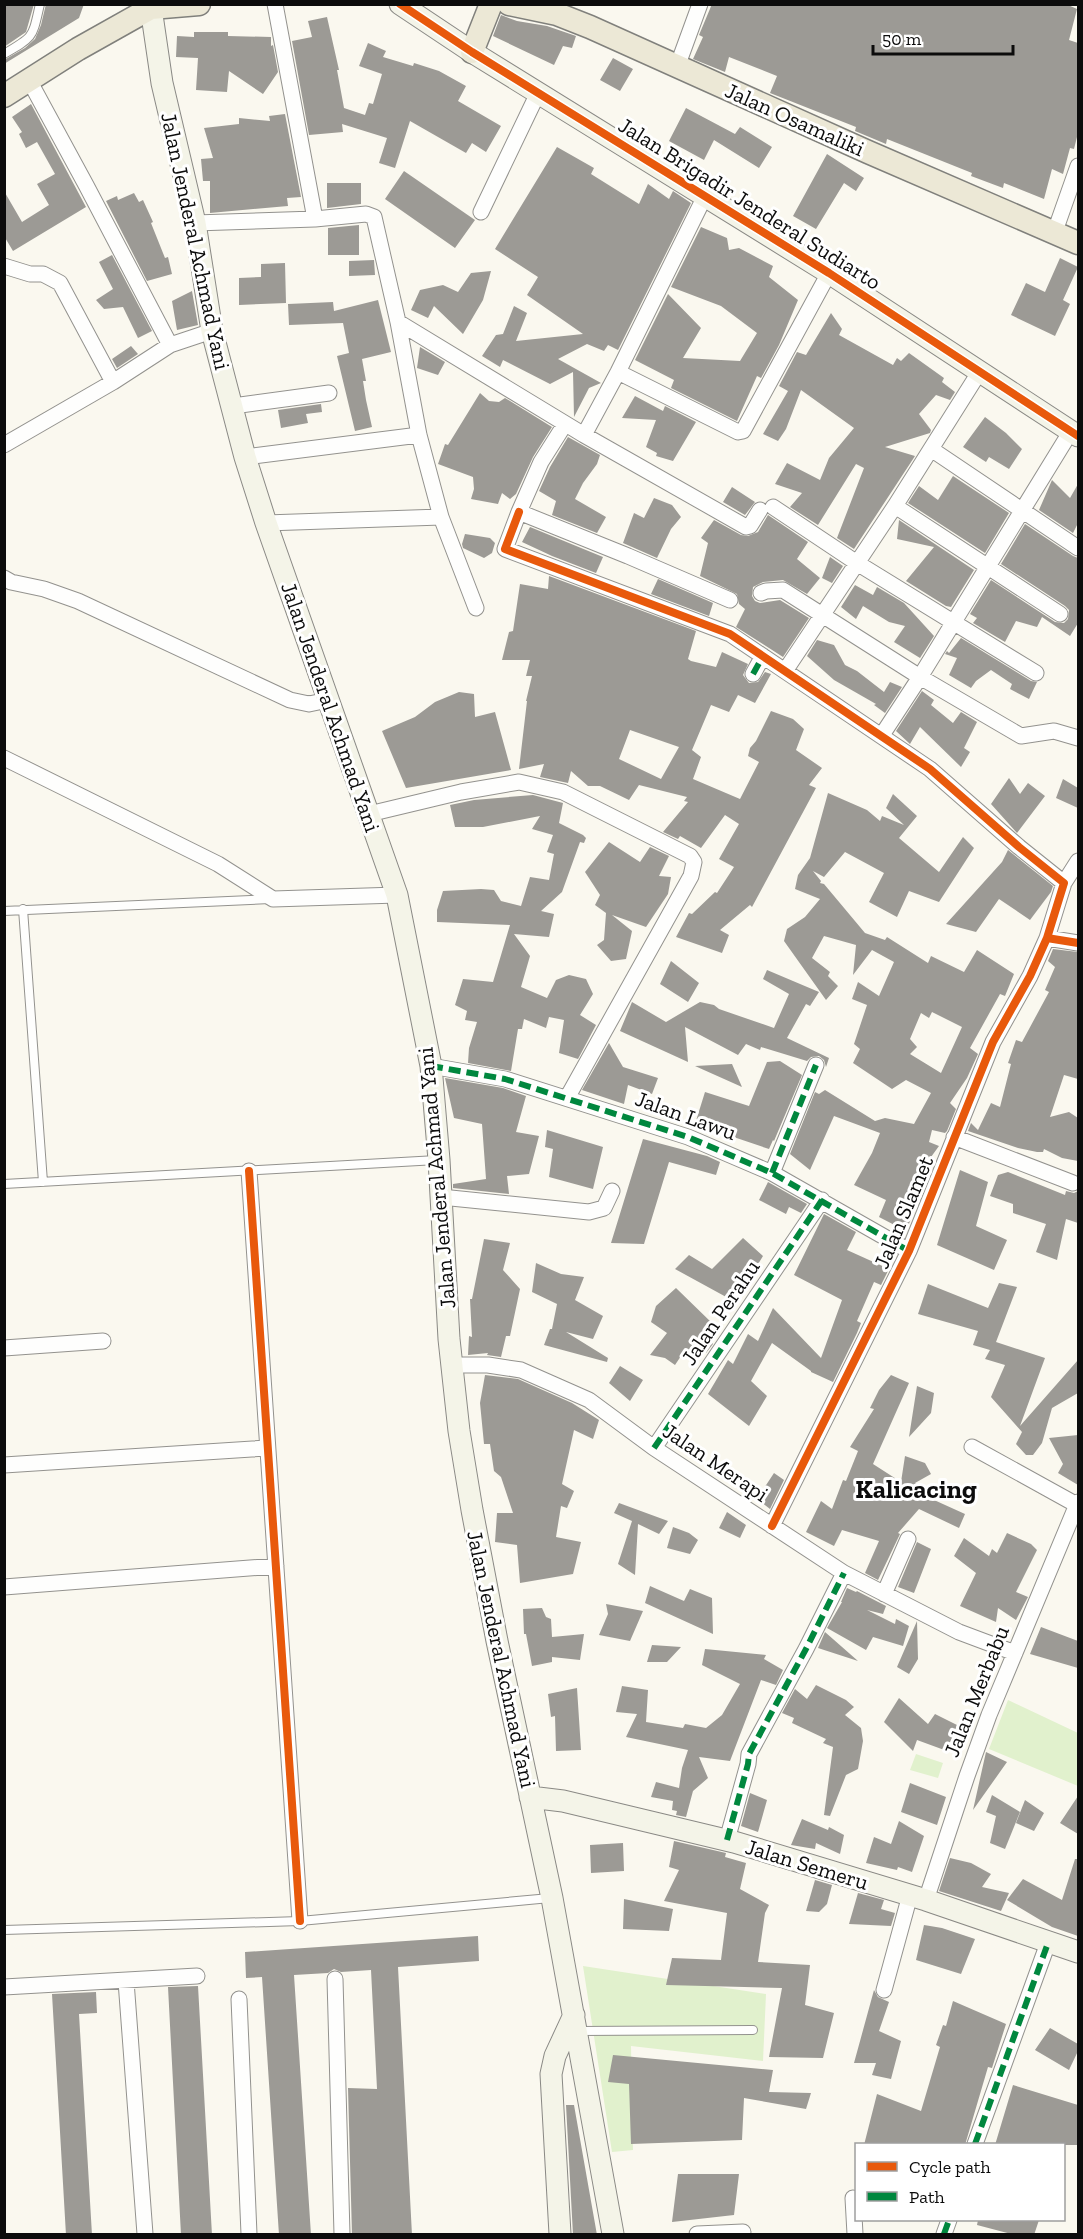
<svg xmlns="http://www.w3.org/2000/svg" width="1083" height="2239" viewBox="0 0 1083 2239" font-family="'Zilla Slab',serif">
	<rect width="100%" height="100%" fill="#faf8ef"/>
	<path fill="#e1f1cd" d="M1008 1700 1078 1733V1786L989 1749Z
		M916 1754 943 1763 938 1778 910 1770Z
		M583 1966 766 1994 763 2061 631 2046 633 2150 612 2152Z"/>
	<path fill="#9c9a95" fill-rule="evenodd" d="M4 4H34L26 32 4 47Z
		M46 4H84L79 18 4 64V60L25 48 35 39 41 25Z
		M712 4H1066L1077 9 1069 40 1078 43V133L1074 149 1070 148 1063 174 1052 169 1044 199 1004 183 1003 188 971 176 972 173 887 139 886 144 855 131 856 127 770 93 777 76 729 57 725 72 693 59 703 37 699 35Z
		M501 15 517 21 547 26 576 36 572 48 563 46 554 65 493 36Z
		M327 17 339 70H337L344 108 365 115 369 103 373 104 382 74 359 66 368 43 386 51 383 57 413 66 414 63 439 71 466 86 458 101 501 126 486 152 472 143 466 153 410 121 395 168 379 163 387 138 342 124 343 132 309 135 292 41 312 37 308 21Z
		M194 32H228V36L271 37V46L273 45 278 72 263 94 229 71 227 92 196 90 198 58 176 57 177 36 194 37Z
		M613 58 633 69 620 91 600 80Z
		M31 104 86 207 13 251 4 236V191L22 222 49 205 37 184 55 174 37 142 26 148 19 134 22 132 12 117Z
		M686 108 735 134 740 127 772 147 759 168 714 140 704 160 669 141Z
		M285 114 301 197 287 198 288 206 210 213V181H203L201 159 213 158 204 128 239 124V118L270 121 269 116Z
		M557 147 594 168 591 174 639 204 648 184 669 199 673 191 691 203 618 350 608 345 604 351 587 344 558 359 601 383 589 388 574 417 573 372 550 384 503 360 500 367 482 356 496 335 503 334 514 306 527 313 516 341 583 334 527 295 538 277 495 249Z
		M827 154 864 178 856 191 844 183 816 229 793 216Z
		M404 171 475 220 455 248 385 199Z
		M327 183H361V204L327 208Z
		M134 193 139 202 143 200 153 222 151 223 165 258 168 257 172 274 147 281 106 201 117 196 118 200Z
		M359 225V255H328V228Z
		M701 227 727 238 729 250 739 248 773 266 769 277 798 300 779 345 761 378 757 376 737 421 671 388 674 380 635 360 668 294 701 328 683 358 740 361 757 333 721 306 671 287Z
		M112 255 152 331 138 338 123 307 104 309 96 300 113 289 99 262Z
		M1060 258 1078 267 1063 300 1070 304 1055 336 1011 315 1026 283 1045 292Z
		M374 260 375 275 349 276V261Z
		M285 263 286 303 239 305V278L261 277V264Z
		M491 271 483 300 463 334 434 306 428 318 411 310 420 290 443 285 458 292 471 273Z
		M192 291 198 325 177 330 172 301Z
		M378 300 391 352 362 359 366 381H363L366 400 372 427 355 431 337 356 349 353 343 323 289 325 288 304 333 302 334 311Z
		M831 313 842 329 839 335 893 365 897 358 901 361 909 353 944 378 942 382 955 392 950 400 936 395 919 414 931 430 930 433 885 447 915 456 854 549 837 538 864 468 856 464 818 525 790 507 802 493 775 484 787 463 820 480 829 458 854 428 801 390 786 429 778 441 763 434 788 391 779 386 797 352 806 355Z
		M131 346 138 354 117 368 112 359Z
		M420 347 445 362 438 375 417 368Z
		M480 393 489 401 499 402 505 398 552 427 533 457 516 494 510 499 502 493 498 504 471 499 474 489 473 477 438 464 445 444 448 445Z
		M635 396 663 411 665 406 696 422 673 461 656 456 657 453 646 447 656 420 622 418Z
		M321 404 322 412 306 414 308 423 281 428 278 410Z
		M985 417 1006 433 1022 449 1009 469 989 457 986 462 963 447Z
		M568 437 600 455 597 464 583 483 575 499 606 517 597 533 552 515 556 501 539 491 550 467Z
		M953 476 1009 513 985 553 908 503 919 486 938 500Z
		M1052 480 1070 498 1078 484V523L1073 533 1039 510Z
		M732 487 755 502 745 515 723 502Z
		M654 498 672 505 681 517 671 529 657 558 623 543 634 513 644 518Z
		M768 515 808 542 797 559 820 578 807 594 783 580 763 582 753 587 752 596 755 601 760 603 780 600 809 618 783 657 736 627 745 609 739 604 737 594 700 576 708 543 701 538 714 520 741 535 748 536 758 532Z
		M899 520 974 570 951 607 946 606 906 581 934 547 897 539Z
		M1025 524 1073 556 1078 558V623L1070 636 1042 617 1037 627 1016 621 1005 642 973 623 977 618 970 614 991 580 1055 622 1064 623 1068 619 1069 610 1065 606 1001 564Z
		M530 527 603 557 596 573 552 556 522 542Z
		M465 534 490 538 495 543 492 553 484 558 463 548 462 544Z
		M830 557 843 566 832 583 822 578Z
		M549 576 696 631 688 659 691 661 716 667 722 652 748 664 743 675 749 683 758 682 765 672 771 674 755 703 738 695 729 712 711 705 692 750 701 757 693 779 740 799 759 762 748 756 750 748 756 741 771 711 793 719 804 729 796 750 822 768 809 785 816 788 752 907 750 905 720 930 729 935 722 953 676 937 689 913 692 914 715 892 717 893 734 867 719 859 739 824 725 815 701 848 680 836 678 839 663 832 688 802 684 801 687 797 639 785 629 800 600 786H588L571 771 568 783 540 777 544 764 519 769 527 701H526L532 676H526L530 660H502L509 632 513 631 520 584 548 589ZM630 730 679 747 661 779 619 759Z
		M658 579 713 603 709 616 651 594Z
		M855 585 873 595 877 587 904 603 934 636 920 658 894 642 905 626 889 622 863 606 856 619 841 607Z
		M961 638 1031 681 1037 682 1029 699 1010 689 1012 684 991 670 976 681 971 688 949 675 957 658 945 654 947 651 949 653Z
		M817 640 834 645 845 665 857 671 884 692 890 682 902 687 885 713 874 705 876 704 834 680 807 656Z
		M922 691 934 700 931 705 953 723 961 712 977 722 964 748 970 752 961 767 920 727 910 744 896 731Z
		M459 692 474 694 475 717 495 712 511 770 406 788 382 731 415 717 435 702Z
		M1009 778 1020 794 1028 783 1045 796 1017 833 991 804Z
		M1063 779 1078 788V808L1056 798Z
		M828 793 867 810 880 821 882 816 904 825 886 808 893 794 917 816 899 838 939 872 963 837 974 848 939 902 909 891 897 917 869 902 884 873 845 852 824 877 813 871 821 881 820 883 824 884 865 933 885 940 887 937 928 963 931 956 964 972 977 950 1014 974 1005 996 1000 994 970 1048 978 1054 967 1078 950 1103 956 1109 947 1131 945 1133 932 1130 929 1142 939 1146 931 1157 933 1158 929 1169 931 1170 930 1173 906 1231 879 1217 886 1200 854 1185 872 1153 880 1133 834 1116 810 1170 790 1154 815 1092 819 1094 825 1090 875 1121 885 1118 914 1124 931 1093 906 1080 892 1089 853 1063 860 1049 854 1044 867 1005 852 999 858 982 879 996 894 962 872 950 853 975 856 945 824 936 812 958 830 972 828 976 838 986 826 1000 784 941 787 929 805 917 820 899 795 889 798 875 810 858ZM932 1012 962 1027 941 1073 910 1054 917 1047 910 1039 921 1013 929 1018Z
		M533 795 563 803 559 823 583 835 586 838 584 843 580 842 562 892 541 911 554 914 549 937 514 934 530 956 521 987 547 998 556 980 569 975 586 979 593 994 580 1015 596 1025 578 1059 559 1053 564 1020 549 1017 546 1028 524 1019 522 1029H518L511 1071 468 1063 469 1048 477 1022 465 1020 467 1011 455 1005 463 979 493 982 510 925 437 922V910L443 891 481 889 494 890 501 901 521 906 530 877 549 880 554 854 547 852 553 835 532 829 540 816 483 827H455L450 805 474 800Z
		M609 842 640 862 650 847 669 856 659 876 671 877 668 894 646 927 612 915 632 931 626 959 611 961 597 945 604 940 606 913 595 905 600 895 585 872Z
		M1008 850 1053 886 1051 892 1030 920 999 899 976 932 946 924 1002 862Z
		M1053 949 1078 952V1079L1064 1075 1050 1117 1069 1112 1078 1118V1161L1062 1158 1044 1149 1043 1152H1037L1018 1148 968 1131 971 1123 978 1130 991 1103 1000 1107 1011 1064 1008 1063 1016 1040 1022 1042 1049 992 1045 990 1055 967 1048 961Z
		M671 961 699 983 688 1002 660 984Z
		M767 970 819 992 810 1006 806 1004 787 1038 829 1058 826 1067 824 1060 819 1056 811 1057 807 1061 761 1047 760 1050 746 1044 738 1055 685 1027 688 1062 620 1031 632 1002 666 1022 700 1002 714 1005 719 1009 774 1028 789 994 763 979Z
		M609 1043 623 1067 658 1078 652 1094 628 1085 624 1104 582 1090Z
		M780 1061 802 1075 774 1141 773 1140 769 1149 695 1124 705 1092 749 1106 767 1062Z
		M732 1064 742 1087 695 1066Z
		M445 1078 503 1088 526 1096 516 1132 539 1136 529 1174 507 1176 509 1194 453 1188V1184L486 1179 482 1124 454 1118Z
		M547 1130 603 1147 593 1189 549 1177 553 1149 545 1147Z
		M643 1139 707 1156 720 1162 716 1175 669 1162 644 1244 611 1243Z
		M960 1170 988 1182 976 1226 1007 1240 994 1270 937 1245Z
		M1008 1172 1065 1195 1066 1191 1074 1193 1078 1191V1223L1066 1219 1057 1260 1036 1252 1046 1224 1013 1213V1204L990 1196 998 1175Z
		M768 1182 807 1204 801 1213 789 1207 786 1214 759 1200Z
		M824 1214 856 1232 847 1250 889 1269 881 1285 874 1282 857 1321 861 1323 857 1333 833 1382 811 1372V1371L772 1343 751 1381 767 1396 749 1426 708 1394 728 1360 733 1364 748 1334 758 1341 773 1308 821 1358 842 1300 794 1275Z
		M743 1238 763 1256 749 1279 743 1275 728 1298 675 1269 689 1255 712 1269Z
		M484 1239 510 1243 503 1270 520 1289 510 1336H506L501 1357 487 1355 488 1353 468 1355 469 1336 472 1337 470 1299H472Z
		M536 1263 561 1274 584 1277 575 1300 603 1316 593 1339 566 1332 608 1358 607 1362 544 1345 550 1329H552L557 1304 532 1292Z
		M999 1283 1017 1287 996 1342 1045 1358 1020 1426 1078 1360V1393L1052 1408 1042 1443 1033 1455H1026L1016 1444 1022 1432 991 1397 1005 1365 985 1359 990 1350 973 1345 978 1331 918 1314 928 1284 988 1308Z
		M676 1288 714 1325 706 1334 713 1344 706 1353 698 1351 691 1360 683 1353 675 1365 665 1358 650 1355 667 1333 651 1322 656 1306Z
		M620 1366 643 1380 630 1401 609 1383Z
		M485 1375 518 1379 572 1403 599 1420 593 1439 574 1430 562 1484 574 1491 567 1508 561 1506 556 1537 581 1542 573 1574 520 1583 517 1545 495 1542 497 1513H513L501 1477 494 1471 490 1444H484L480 1403Z
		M891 1375 909 1383 873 1464 901 1482 905 1456 925 1463 931 1474 915 1483 926 1490 923 1495 965 1514 959 1528 919 1509 898 1533 900 1534 878 1580 865 1573 879 1541 842 1530 834 1546 806 1532 821 1501 832 1509 843 1480 846 1481 858 1451 850 1447 874 1409 870 1408 879 1390Z
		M917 1386 934 1393 931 1413 909 1437Z
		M1078 1435V1485L1058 1473 1063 1464 1049 1438Z
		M774 1473 784 1480 770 1509 757 1499Z
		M619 1503 668 1521 659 1534 638 1524 635 1575 618 1564 632 1521 614 1513Z
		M727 1512 746 1525 740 1538 719 1528Z
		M673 1527 689 1533 698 1540 690 1554 667 1548Z
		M1007 1533 1031 1544 1037 1550 1016 1592 1028 1597 1016 1620 998 1608 996 1622 960 1606 976 1573 954 1556 964 1538 989 1556 992 1549 997 1553Z
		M917 1542 931 1549 914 1593 898 1587Z
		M650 1586 684 1601 690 1589 712 1598 713 1634 645 1603Z
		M847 1588 856 1592 857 1591 886 1606 883 1614 867 1610 895 1624 896 1619 909 1626 903 1646 873 1637 866 1650 827 1628 842 1602H841Z
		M606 1604 643 1611 630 1641 599 1635 608 1614Z
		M542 1608 546 1617 551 1619 552 1637 584 1634 580 1660 552 1657V1662L532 1666 526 1634H524L523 1609Z
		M917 1621 918 1659 909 1674 897 1667Z
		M1041 1627 1078 1641V1668L1030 1654Z
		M825 1632 858 1661 818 1648Z
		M652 1645 681 1647 667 1662H647Z
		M705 1649 766 1655 764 1659 783 1670 776 1685 761 1680 730 1761 699 1757 708 1778 693 1791 686 1817 676 1815 677 1811 672 1810 673 1801 651 1797 656 1782 679 1788 682 1768 688 1750 626 1737 637 1714 616 1712 622 1686 648 1690 646 1722 683 1728 685 1724 706 1728 722 1715 740 1684 702 1665Z
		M816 1685 846 1700 854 1707 845 1715 861 1728 863 1741 858 1769 846 1775 830 1816 824 1815 833 1747 823 1743 826 1739 792 1723 794 1718 782 1713 795 1689 807 1699Z
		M577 1688 581 1750 556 1751 555 1716 551 1717 548 1694Z
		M899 1698 928 1724 935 1714 957 1725 947 1751 917 1740 913 1751 884 1722Z
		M986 1752 1007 1762 973 1810Z
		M910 1783 946 1797 937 1825 901 1812Z
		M750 1793 767 1800 758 1832 741 1826Z
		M992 1795 1020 1812 1005 1849 990 1843 996 1816 986 1812Z
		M1078 1796V1834L1060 1823Z
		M1025 1800 1044 1813 1034 1831 1016 1823Z
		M802 1819 828 1830 829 1827 844 1835 840 1854 816 1843 815 1849 791 1845Z
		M899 1821 924 1836 912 1872 898 1867 897 1870 866 1863 874 1837 891 1844Z
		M674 1841 726 1853 725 1857 746 1863 740 1889 769 1905 765 1913 758 1962 810 1965 805 2005 834 2013 823 2058 769 2057 782 1988 666 1985 672 1958 721 1960 727 1913 664 1901 679 1870 669 1867Z
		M623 1843 624 1871 591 1873 590 1845Z
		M950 1858 971 1863 991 1874 982 1887 1009 1893 1001 1911 939 1891Z
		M1075 1859H1078V1936L1052 1927 1007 1900 1023 1879 1062 1900Z
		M815 1880 832 1885 827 1904 819 1912 806 1911Z
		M858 1893 884 1900 881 1909 895 1913 891 1926 849 1924Z
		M624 1899 673 1909 669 1931 623 1929Z
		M924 1925 942 1928 975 1939 961 1974 916 1960Z
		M478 1936 479 1961 398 1967 412 2235H352L348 2088 377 2089 371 1970 341 1972 334 1969 328 1973 294 1975 311 2235H279L262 1977 246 1978 245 1952Z
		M198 1986 212 2235H181L168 1987Z
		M874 1990 878 1997 889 2002 879 2031 901 2041 891 2079 872 2075 876 2063H854Z
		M96 1992 97 2013 79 2014 92 2235H66L52 1994Z
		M953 2001 1006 2024 992 2068 988 2067 965 2145H864L877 2094 921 2111 940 2047 936 2045 943 2025 946 2026Z
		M1050 2028 1078 2044V2051L1069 2070 1035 2050Z
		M613 2055 773 2070 769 2092 811 2093 806 2109 744 2098 742 2140 631 2144 629 2084 608 2082Z
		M1013 2085 1078 2105V2145H995Z
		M566 2105H574L597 2235H573Z
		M678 2174H739L734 2215 672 2222Z
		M978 2220H1039L1034 2235H1015L977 2225Z"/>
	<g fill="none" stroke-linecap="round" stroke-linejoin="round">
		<g stroke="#93928e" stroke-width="10">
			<path id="lane" d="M4 54C35 36 32 38 40 4
				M23 909 43 1182
				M4 911 270 899
				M4 1184 437 1160
				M4 1930 300 1921 550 1898
				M578 2031 753 2030"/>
		</g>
		<g stroke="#93928e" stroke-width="17">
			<path id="street" d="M275 4 315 219
				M677 67 700 4
				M29 80 86 185 170 345
				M481 212 538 93
				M195 223 315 219 366 214 374 217 398 322 419 435 441 517
				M1054 234 1078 166
				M4 266 30 274H43L60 283 113 382
				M398 322 584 435 746 527 750 526 760 510
				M618 372 738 432 743 431 829 273
				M233 406 329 393
				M565 424 541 462 519 512 628 556 730 600
				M584 435 618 372 705 196
				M4 445 113 382 170 345 212 331
				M931 449 1078 548
				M245 457 419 435
				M895 506 1060 614
				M773 507 857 563 1036 673
				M519 512 505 549 730 634 930 769 1019 847 1064 883 1047 938
				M266 523 441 517 476 608
				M4 578 11 582 44 589 78 601 290 700 309 704 328 700
				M761 593 766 591 783 590 920 677 1021 736 1054 731 1078 738
				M785 671 895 506 980 371
				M753 674 763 656
				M882 735 920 677 1071 431
				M4 758 218 864 273 899 397 895
				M369 814 461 792 519 782 563 792 690 856 694 862 691 876 567 1098
				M1064 883 1078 861
				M431 1066 505 1079 688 1137 772 1173 909 1251
				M954 1137 1073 1183
				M249 1171 300 1921
				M772 1173 816 1065
				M441 1197 589 1212 604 1208 612 1191
				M4 1348 103 1341
				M452 1365H488L521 1370 589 1400 654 1448 844 1573 959 1632 1015 1653
				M972 1447 1077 1505
				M654 1448 822 1200
				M4 1465 267 1448
				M772 1526 909 1251 993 1042 1030 976 1047 938 1078 943
				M4 1587 276 1566
				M884 1594 908 1539
				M727 1840 748 1764 749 1754 806 1649 844 1573
				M926 1900 967 1776 989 1715 1078 1502
				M335 1979 342 2234
				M126 1981 145 2234
				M4 1987 197 1976
				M884 1990 910 1895
				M239 1999 249 2234
				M975 2144 1048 1943
				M853 2198 855 2234
				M697 2234 743 2232
				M944 2234 949 2220"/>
		</g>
		<g stroke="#8a8985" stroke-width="23">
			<path id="secondary" d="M400 4 472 52 829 273 1078 436
				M151 8 162 83 195 223 212 331 245 457 266 523 397 895 431 1066 439 1160 449 1339 459 1431 472 1510 497 1641 552 1898 613 2234
				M530 1797 563 1801 734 1842 926 1900 1078 1952
				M560 2234 551 2074 555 2056 574 2015"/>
		</g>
		<g stroke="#80807c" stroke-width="25">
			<path id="primary" d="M509 4 557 14 590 27 868 152 1078 243
				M472 52 491 4
				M4 96 78 49 151 8 199 4"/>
		</g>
		<use href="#lane" stroke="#fefefd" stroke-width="8"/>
		<use href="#street" stroke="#fefefd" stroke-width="15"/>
		<use href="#secondary" stroke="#f4f4e8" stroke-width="21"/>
		<use href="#primary" stroke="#ece8d6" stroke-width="22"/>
		<path stroke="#00873e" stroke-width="6" stroke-dasharray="12 6" stroke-linecap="butt" d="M753 674 763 656
			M431 1066 505 1079 688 1137 772 1173 909 1251
			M772 1173 816 1065
			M654 1448 822 1200
			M727 1840 748 1764 749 1754 806 1649 844 1573
			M975 2144 1048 1943
			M944 2234 949 2220"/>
		<g stroke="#fff" stroke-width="11">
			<path id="cycleway" d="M400 4 472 52 829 273 1078 436
				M519 512 505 549 730 634 930 769 1019 847 1064 883 1047 938
				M249 1171 300 1921
				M772 1526 909 1251 993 1042 1030 976 1047 938 1078 943"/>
		</g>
		<use href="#cycleway" stroke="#e8590c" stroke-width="8"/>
	</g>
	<g text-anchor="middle" stroke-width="6" stroke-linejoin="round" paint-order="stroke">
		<g font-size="22" fill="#0c0c0c" stroke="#fff">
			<text transform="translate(795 119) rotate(24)" y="8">Jalan Osamaliki</text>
			<text transform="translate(750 203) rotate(32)" y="8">Jalan Brigadir Jenderal Sudiarto</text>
			<text transform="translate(196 241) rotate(78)" y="8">Jalan Jenderal Achmad Yani</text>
			<text transform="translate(331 707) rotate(71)" y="8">Jalan Jenderal Achmad Yani</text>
			<text transform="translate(686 1115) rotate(20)" y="8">Jalan Lawu</text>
			<text transform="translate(436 1178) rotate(-95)" y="8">Jalan Jenderal Achmad Yani</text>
			<text transform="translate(903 1212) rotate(-67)" y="8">Jalan Slamet</text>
			<text transform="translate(720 1312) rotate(-56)" y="8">Jalan Perahu</text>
			<text transform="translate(716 1462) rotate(34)" y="8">Jalan Merapi</text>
			<text transform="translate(502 1659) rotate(78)" y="8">Jalan Jenderal Achmad Yani</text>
			<text transform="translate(976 1691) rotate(-68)" y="8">Jalan Merbabu</text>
			<text transform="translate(807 1864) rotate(17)" y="8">Jalan Semeru</text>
		</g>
		<g font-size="26" font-weight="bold" fill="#0c0c0c" stroke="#fff">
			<text x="916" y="1498">Kalicacing</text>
		</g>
	</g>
	<rect width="1083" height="2239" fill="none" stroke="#0c0c0c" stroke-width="12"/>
	<rect x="855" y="2143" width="210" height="78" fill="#ffffff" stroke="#9e9e9e" stroke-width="1.5"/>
	<rect x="867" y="2162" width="30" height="9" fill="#e8590c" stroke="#9e9e9e" stroke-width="1.5"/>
	<text x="909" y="2173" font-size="18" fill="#0c0c0c">Cycle path</text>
	<rect x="867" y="2192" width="30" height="9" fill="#00873e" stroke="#9e9e9e" stroke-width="1.5"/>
	<text x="909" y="2203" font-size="18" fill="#0c0c0c">Path</text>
	<path d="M873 45v9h140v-9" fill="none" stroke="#0c0c0c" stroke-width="3"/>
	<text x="882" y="45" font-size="18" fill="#0c0c0c" stroke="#ffffff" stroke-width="4.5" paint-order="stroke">50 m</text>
</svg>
